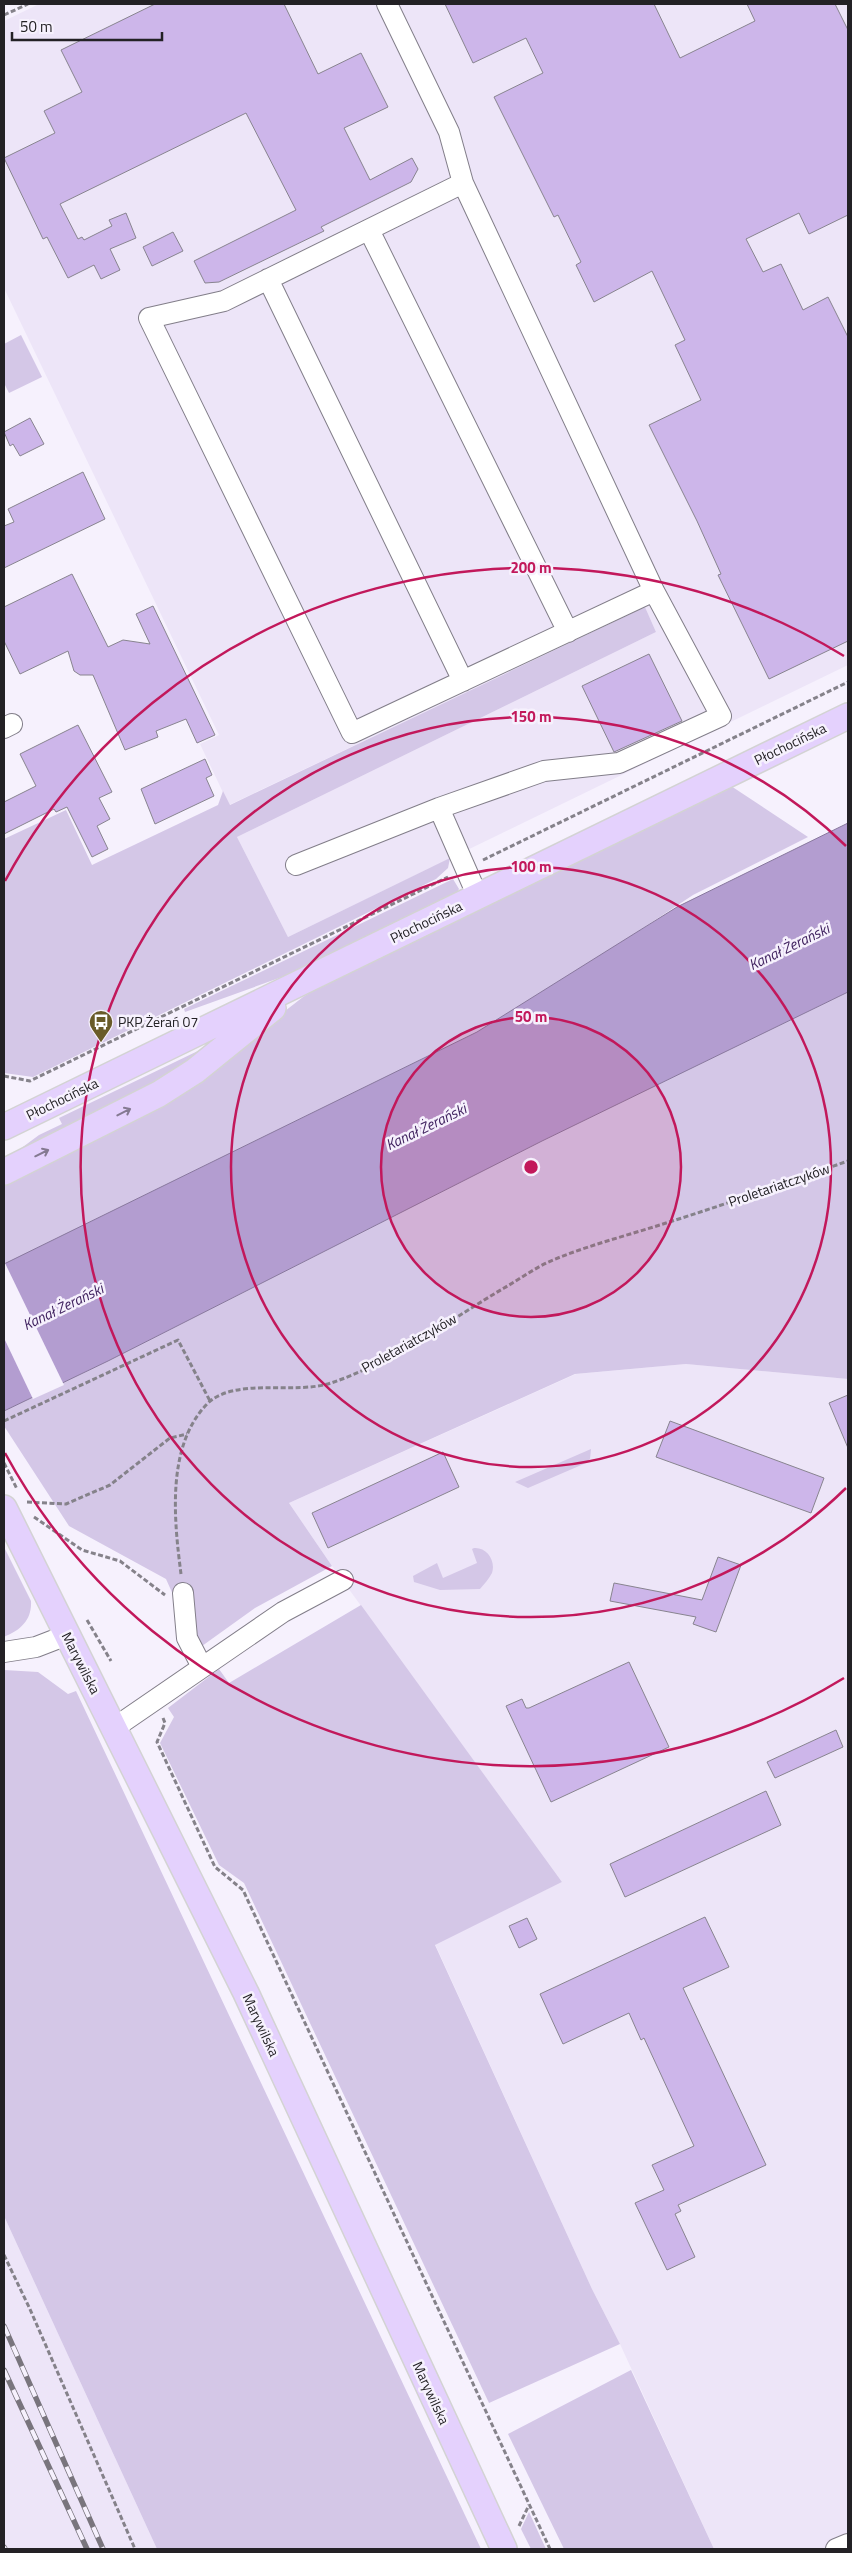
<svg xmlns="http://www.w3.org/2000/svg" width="852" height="2553" viewBox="0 0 852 2553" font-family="'Titillium Web',sans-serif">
	<rect width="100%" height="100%" fill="#f6f1fd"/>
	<path fill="#ede5f8" d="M39 4H848V665L288 937 237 837 656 632 645 607 229 805 200 744 219 735 4 288V21Z
		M686 1364 848 1379V2549H714L620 2344 592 2289 435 1944 562 1882 332 1566 289 1503 576 1374Z
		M4 2216 157 2549H4Z"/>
	<path fill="#d4c7e7" d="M21 335 42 377 9 393 4 383V344Z
		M645 607 656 632 237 837 288 937 450 858 448 868 436 879 33 1077 4 1073V839L66 810 92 865 218 805 223 791 230 805Z
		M731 786 808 837 693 895 548 991 550 995 376 1084 6 1266 4 1261V1183L213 1067 303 997 324 984Z
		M453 879 459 889 455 896 307 968 185 1012 184 1009Z
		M848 992V1379L686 1364 575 1374 289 1503 332 1566 255 1608 202 1646 192 1637 166 1579 69 1526 4 1426V1411L108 1361 542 1141Z
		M204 1048 175 1075 4 1161 39 1135 62 1124 59 1118Z
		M591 1449 590 1459 586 1463 528 1488 515 1482Z
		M4 1547 31 1601C32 1620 21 1630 4 1637Z
		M474 1548C487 1547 496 1561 492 1573 489 1579 484 1584 480 1589L440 1590 414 1582 413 1576 437 1563 443 1578 477 1563 472 1549Z
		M361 1605 562 1882 435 1945 592 2289 620 2344 489 2403 244 1883 219 1865 160 1743 174 1717 168 1708 219 1669 229 1683Z
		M4 1670 38 1672 68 1694 76 1691 481 2549H157L4 2216Z
		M631 2370 714 2549H564L508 2434Z
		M529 2512 546 2549H531L521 2529Z"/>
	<path fill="#b39dd0" stroke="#88789d" d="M848 823V992L542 1141 108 1361 4 1411V1264L477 1032 677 907Z"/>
	<path fill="#f6f1fd" d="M4 1261 64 1385 33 1399 4 1338Z"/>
	<path fill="#cdb6ea" stroke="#88848f" d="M155 4H284L318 74 361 53 388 107 344 128 370 180 412 158 418 169 411 182 321 227 324 231 219 282 205 283 194 261 296 210 246 113 60 204 78 239 82 237 84 240 112 226 109 220 126 213 136 238 110 249 120 270 101 279 94 265 68 278 47 237 43 239 4 158 55 133 44 111 82 92 61 50Z
		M445 4H654L680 58 755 21 747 4H835L848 30V215L809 234 799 213 746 239 763 272 781 264 803 310 828 297 848 337V641L769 679 718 575 721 574 697 521 649 425 701 400 675 345 685 340 652 271 594 302 576 265 581 262 558 215 554 217 494 97 543 73 526 38 473 63Z
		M173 232 183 251 152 266 143 247Z
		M30 418 44 444 20 456 13 444 10 446 4 432Z
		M83 472 105 519 4 568V526L14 522 8 509Z
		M72 574 108 647 123 640 150 644 136 614 153 606 215 735 197 743 186 719 156 731 158 737 125 750 93 675H80L74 671 68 651 20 674 4 641V607Z
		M649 654 682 721 614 752 582 686Z
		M78 725 112 792 99 798 110 819 97 826 108 849 92 857 67 807 56 812 54 809 4 834V802L36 786 20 754Z
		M205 759 212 775 206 778 214 796 155 824 141 789Z
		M848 1395V1448L829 1403Z
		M670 1421 824 1478 811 1513 656 1457Z
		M443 1452 459 1487 328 1548 312 1513Z
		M718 1557 741 1565 716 1632 693 1624 696 1617 610 1601 614 1583 702 1600Z
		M629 1662 669 1747 551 1802 506 1706 522 1699 526 1708H529Z
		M836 1730 843 1747 775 1778 767 1762Z
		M766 1791 781 1825 625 1897 610 1864Z
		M705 1917 729 1967 683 1988 766 2165 678 2205 681 2211 675 2214 695 2257 667 2270 635 2203 664 2190 652 2165 694 2146 644 2038 641 2040 629 2013 563 2044 540 1994Z
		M527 1918 537 1939 519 1948 509 1926Z"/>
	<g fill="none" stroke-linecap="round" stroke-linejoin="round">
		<g stroke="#827e89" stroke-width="22">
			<path id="minor" d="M387 4 449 132 463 183
				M369 230 568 632
				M268 279 463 681
				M4 728 12 724
				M439 808 544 771 619 763 721 716 654 591 352 733 149 318 224 301 463 183 654 591
				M296 865 439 808 478 897
				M183 1593 187 1638 202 1667
				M4 1652 36 1647 67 1635
				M114 1728 283 1612 343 1580
				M836 2549 848 2544"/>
		</g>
		<g stroke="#d3d3d3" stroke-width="28">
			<path id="major" d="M4 1127 848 716
				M4 1172 159 1094 195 1071 273 1008
				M4 1508 246 1993 504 2549"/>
		</g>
		<path stroke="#85828a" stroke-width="3" stroke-dasharray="5 2.5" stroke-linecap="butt" d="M4 15 28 4
			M483 860 848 682
			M4 1076 30 1081 448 877
			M4 1421 178 1340 210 1401
			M4 1463 17 1489
			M27 1502 66 1504 110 1485 170 1438 187 1434
			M34 1517 82 1550 120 1561 165 1595
			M181 1574C174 1520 166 1445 208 1403 236 1377 295 1395 331 1383 391 1363 450 1320 504 1288 520 1279 536 1267 553 1260 589 1245 629 1235 666 1223 727 1204 788 1182 848 1161
			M87 1620 111 1661
			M163 1718 165 1723 157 1742 215 1867 243 1890 550 2549
			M4 2255 29 2307 135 2549
			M519 2526 529 2505"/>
		<use href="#minor" stroke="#fff" stroke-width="20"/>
		<use href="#major" stroke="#e4d1fd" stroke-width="25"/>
		<g stroke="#79757d" stroke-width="5.5">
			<path id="rail" d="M4 2326 103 2549
				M4 2370 87 2549
				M4 2547 5 2549"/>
		</g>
		<use href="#rail" stroke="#f6f1fd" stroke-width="4" stroke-dasharray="11" stroke-linecap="butt"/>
	</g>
	<defs><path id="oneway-shaft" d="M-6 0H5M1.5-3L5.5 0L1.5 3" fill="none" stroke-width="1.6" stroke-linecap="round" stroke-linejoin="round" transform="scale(1.25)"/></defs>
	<g stroke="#847991">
		<use href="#oneway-shaft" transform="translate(124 1112) rotate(-27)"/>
		<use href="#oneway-shaft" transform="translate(42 1153) rotate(-26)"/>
	</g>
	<circle cx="531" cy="1167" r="150" fill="#c2185b" fill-opacity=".12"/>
	<g fill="none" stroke="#c2185b" stroke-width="2.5">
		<circle cx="531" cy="1167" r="150"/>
		<circle cx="531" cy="1167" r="300"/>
		<path d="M846 1488A450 450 0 1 1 846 846"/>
		<path d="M844 1678A599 599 0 0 1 5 1453M5 881A599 599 0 0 1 844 656"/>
	</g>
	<defs>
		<g id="bus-pin" transform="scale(1.25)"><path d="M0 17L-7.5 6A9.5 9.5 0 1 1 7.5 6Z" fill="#695b28" stroke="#f6f1fd"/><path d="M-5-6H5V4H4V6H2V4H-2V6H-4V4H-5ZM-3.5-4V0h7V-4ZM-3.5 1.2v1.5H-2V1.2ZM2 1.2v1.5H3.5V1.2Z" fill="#fff"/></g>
	</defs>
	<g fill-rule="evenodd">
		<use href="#bus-pin" x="101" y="1022"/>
	</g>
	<g text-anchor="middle" stroke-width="5" stroke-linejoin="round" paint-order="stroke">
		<g font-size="14" fill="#232125" stroke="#f6f1fd">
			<text transform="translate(790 744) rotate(-26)" y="5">Płochocińska</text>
			<text transform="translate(426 922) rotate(-26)" y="5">Płochocińska</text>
			<text transform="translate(62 1099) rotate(-26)" y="5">Płochocińska</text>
			<text transform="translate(779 1185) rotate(-19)" y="5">Proletariatczyków</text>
			<text transform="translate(409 1343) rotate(-29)" y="5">Proletariatczyków</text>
			<text transform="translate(81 1663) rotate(63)" y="5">Marywilska</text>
			<text transform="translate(261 2025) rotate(65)" y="5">Marywilska</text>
			<text transform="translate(431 2393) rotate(65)" y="5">Marywilska</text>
		</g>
		<g font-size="14" fill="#232125" stroke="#f6f1fd" text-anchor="start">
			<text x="118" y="1027">PKP Żerań 07</text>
		</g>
		<g font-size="15" font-style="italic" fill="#412360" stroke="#f6f1fd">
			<text transform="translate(789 947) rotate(-26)" y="5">Kanał Żerański</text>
			<text transform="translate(426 1127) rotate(-26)" y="5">Kanał Żerański</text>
			<text transform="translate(63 1307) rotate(-26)" y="5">Kanał Żerański</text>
		</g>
	</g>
	<circle cx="531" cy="1167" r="8" fill="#c2185b" stroke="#f6f1fd" stroke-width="2.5"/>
	<g font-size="15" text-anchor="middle" font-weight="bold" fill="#c2185b" stroke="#f6f1fd" stroke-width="5" stroke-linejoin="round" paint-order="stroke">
		<text x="531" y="573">200 m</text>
		<text x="531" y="722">150 m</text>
		<text x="531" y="872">100 m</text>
		<text x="531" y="1022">50 m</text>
	</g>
	<rect width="852" height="2553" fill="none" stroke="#232125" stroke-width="10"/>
	<path d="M12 32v8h150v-8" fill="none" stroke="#232125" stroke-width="2.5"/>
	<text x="20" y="32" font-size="15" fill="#232125" stroke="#f6f1fd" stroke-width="4" paint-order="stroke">50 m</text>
</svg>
